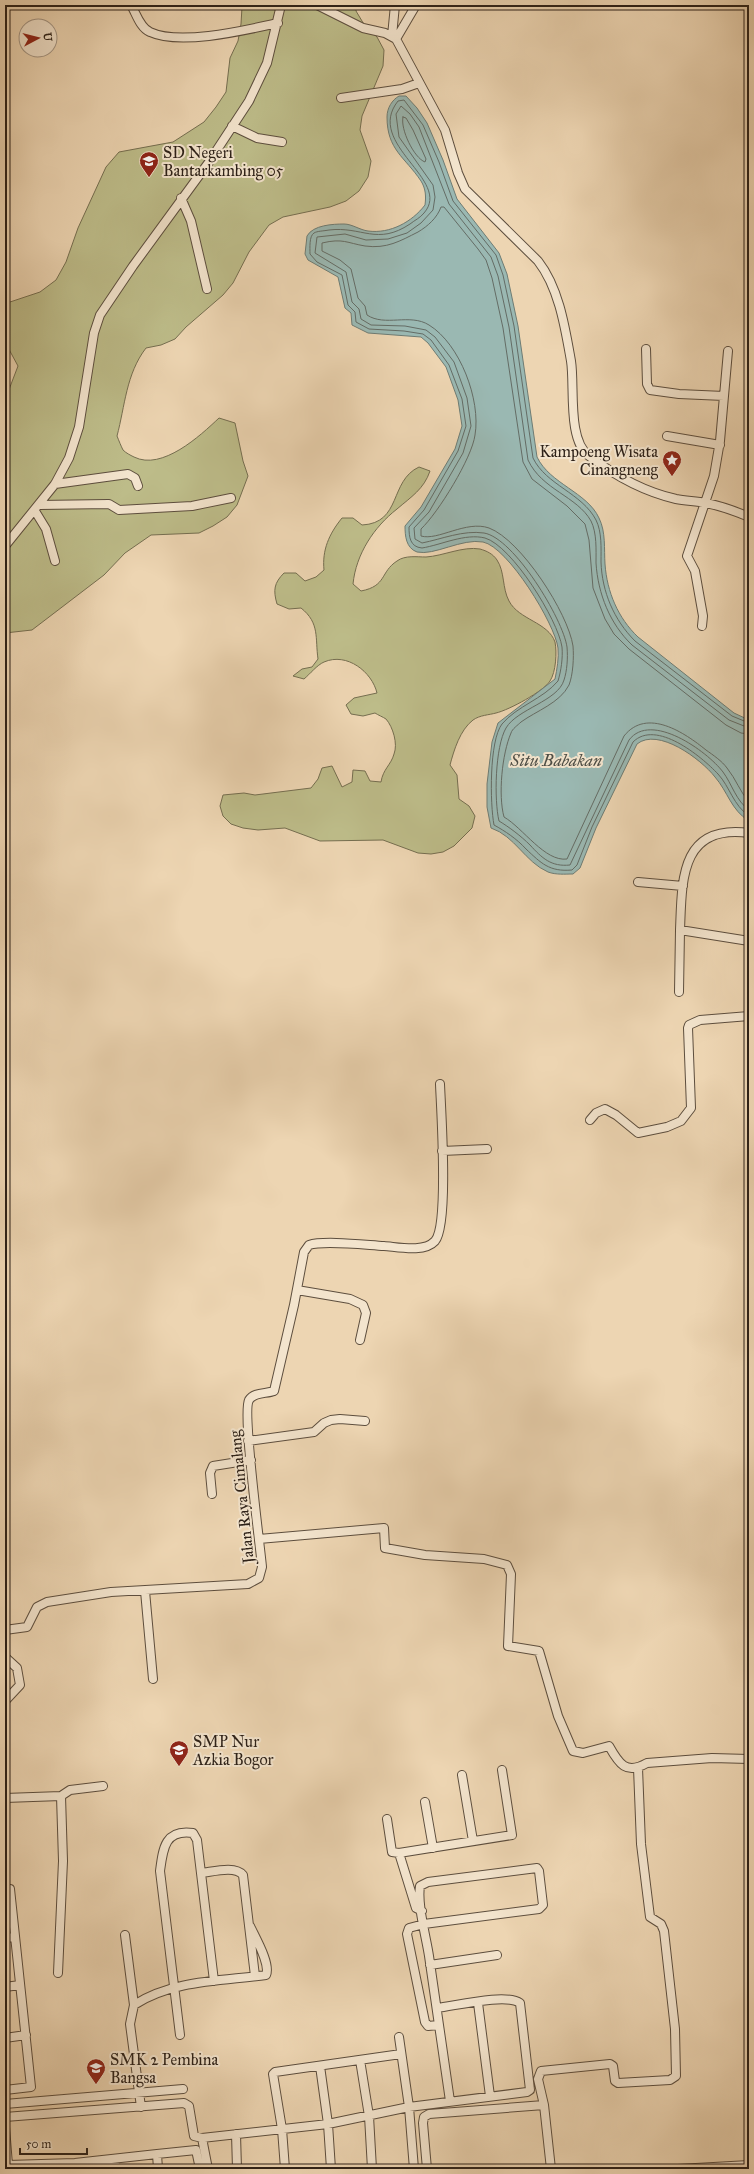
<svg xmlns="http://www.w3.org/2000/svg" width="754" height="2174" viewBox="0 0 754 2174" font-family="'IM FELL Great Primer',serif">
	<rect width="100%" height="100%" fill="#edd5b2"/>
	<filter id="stains"><feTurbulence type="fractalNoise" baseFrequency=".005" numOctaves="4"/><feColorMatrix values="0 0 0 0 .2 0 0 0 0 .09 0 0 0 0 .02 0 0 0 .5 -.17"/></filter>
	<radialGradient id="worn" r=".72"><stop offset=".6" stop-color="#630" stop-opacity="0"/><stop offset="1" stop-color="#630" stop-opacity=".3"/></radialGradient>
	<path fill="#bdbc89" stroke="#756e50" d="M241 5H356V11L365 26 377 37 384 50 383 66 362 116 360 130 371 161 368 177 359 191 346 201 330 207 283 217 269 225 249 252 233 283 223 295 186 327 175 339 161 345 146 348C126 374 125 406 117 436 119 441 121 446 123 450 126 453 130 455 134 457 162 471 200 436 219 418L235 423 243 461 248 476 237 505 227 517 213 526 199 533 151 535 125 553 104 575 32 630 5 633V400L18 366 5 342V308L7 303 40 292 56 280 66 262 78 228 106 167 119 152 173 142 204 122 216 107 226 92 230 58 238 41 241 24 242 7Z
		M419 467 430 471C424 489 411 497 397 509 374 527 356 554 353 584L361 591C387 586 380 572 397 561 405 555 417 557 426 557 443 556 463 546 480 549 487 551 493 554 497 560 505 572 502 588 509 601 519 620 548 622 555 642 557 652 556 672 550 681 544 691 509 710 496 713 489 715 480 715 473 720 460 730 454 750 450 765L457 775 459 799 469 806 475 816 472 828 454 846 443 852 431 854 418 853 383 840 320 841 285 828 258 830 243 828 231 824 223 816 220 806 223 795 244 793 255 795 311 788 318 779 322 768 332 766 342 787 352 782 353 770 365 771 370 781 381 782C383 769 391 765 394 754 398 744 393 727 386 719 383 717 378 715 375 713L363 716 351 714 346 705 354 698 377 693C372 672 347 652 324 662 317 665 310 674 304 679L293 676 302 669 312 667 318 659C315 638 320 623 301 608L289 609 277 604C273 590 274 583 284 573H296L305 581 316 577 324 570C322 550 329 534 342 518H353L362 525C402 523 389 481 419 467Z"/>
	<path fill="#9ab8b2" stroke="#6e7c74" d="M399 96H406L417 108 427 123 443 160 457 199 499 253 507 274 518 326 537 457C550 484 587 492 599 518 606 532 604 549 605 564 607 592 618 618 638 637L734 713 749 720V821C731 810 728 792 715 777 701 759 658 727 637 744L596 828 580 868 573 874C565 874 556 875 548 872 525 862 515 836 491 828L487 807V784L492 742 498 723 555 679C557 669 559 658 558 648 555 624 508 547 483 542 462 538 434 556 417 552 406 548 405 536 405 526L421 507 455 449 462 426 458 400 446 367 428 343 421 337 368 333 352 325 351 313 345 308 338 277 308 260 305 254 307 236C313 225 333 224 344 224 352 224 360 230 368 231 390 234 412 222 425 205 426 197 426 189 421 181 405 157 387 150 387 117 387 108 392 100 399 96Z"/>
	<g fill="none" stroke-linecap="round" stroke-linejoin="round">
		<path stroke="#646c65" stroke-width="1" d="M403 117 406 118 413 130 426 159 425 162C414 158 400 129 403 117Z
			M749 723 732 716 635 641C614 620 602 592 601 562 601 548 602 532 596 520 582 493 546 485 533 458L514 326 503 275 496 255 453 201 439 162 423 125 404 100 398 101C364 144 453 180 424 213 420 218 415 220 410 224 377 246 362 226 329 230 324 231 317 231 314 233 309 236 310 248 310 254L317 262 342 275 348 305 355 312 356 322 369 329 404 331 423 334 431 340 449 365 462 399 466 426 458 451 424 510 409 527C409 537 410 547 422 548 441 545 465 533 485 538 512 546 558 620 562 647 563 658 561 671 558 681 543 699 517 706 502 724 489 741 490 804 494 825 505 831 517 839 526 849 541 863 549 872 572 870L577 865 592 827 633 742C656 719 701 756 718 774 730 787 733 805 749 816
			M749 728 729 720 632 645C610 624 598 594 596 563 596 550 597 533 591 521 577 496 542 490 528 460L509 327 498 276 491 257 449 204 419 127 410 114 401 106 396 114 399 137 433 185 435 197 433 210 421 223 407 233 388 239 366 240 345 234 317 237 315 253 346 272 352 302 359 309 361 319 371 325 405 326 426 330 435 337 454 362 467 398 471 426 463 453 429 512 414 528 415 539 422 543C442 539 463 530 484 533 514 538 563 619 567 647 568 658 567 671 564 680 558 701 517 709 506 728 495 747 494 800 499 821 509 827 521 836 530 845 542 858 551 867 570 865L629 740C651 711 707 751 723 772 732 784 736 801 749 810
			M749 734 741 733 726 725 629 649 614 634 605 619 593 588 589 540 585 524 567 506 532 479 523 462 503 328 492 278 486 260 478 249 444 207H441C437 218 428 226 418 232 400 241 387 249 365 246 347 243 343 238 322 243V251L340 260 351 269 358 298 365 306 367 315C385 327 410 313 429 325 460 344 481 400 475 435 472 458 438 513 421 529V536C438 541 466 520 489 528 521 540 568 613 573 646 574 657 573 675 569 685 560 703 536 711 521 722 518 725 512 729 511 733 502 754 498 795 504 817 523 828 545 862 567 859L624 736C647 707 685 733 706 750 713 755 722 761 727 768 736 779 740 792 749 802"/>
		<g stroke="#5d4e3e" stroke-width="10">
			<path id="minor" d="M131 5C136 13 140 28 150 32 180 46 246 30 278 23
				M317 5 363 28 385 33 396 39 445 130 458 173 465 189 538 261C559 288 565 327 571 361 575 386 567 440 589 456 614 475 645 492 676 499 686 501 696 501 706 503 721 506 735 511 749 517
				M392 36 395 5
				M396 39 416 5
				M341 98 402 89 419 83
				M232 126 257 138 282 142
				M181 198 191 221 207 289
				M646 349 647 384 650 390 679 394 724 396
				M667 436 720 445
				M55 484 128 474 135 478 138 486
				M39 505 109 504 119 510 192 506 231 498
				M35 511 46 529 55 561
				M5 546 55 484 69 458 79 427 94 333 100 315 133 266 209 162 249 101 267 63 281 5
				M702 626 703 616 695 571 687 556 714 476 720 441 728 351
				M749 833C680 824 682 880 680 930L749 941
				M638 882 683 886
				M679 992 680 930
				M590 1120 596 1113 605 1109 616 1115 638 1133 667 1127 681 1121 691 1108 688 1028 689 1025 700 1020 749 1016
				M442 1151 487 1149
				M297 1290 350 1299 363 1305 366 1313 360 1340
				M248 1441 314 1432 324 1423 331 1420 340 1419 365 1421
				M212 1494 210 1473 213 1466 251 1460
				M259 1539 384 1528 385 1548 425 1555 484 1559 507 1565 511 1574 508 1646 539 1651 558 1716 573 1751 583 1753 609 1746C619 1764 626 1775 647 1763L712 1758 749 1759
				M145 1591 153 1679
				M5 1630 27 1627 37 1607 47 1602 111 1592 248 1584 259 1578 262 1567C260 1544 242 1412 249 1400 254 1392 266 1394 274 1391L294 1305 304 1252 309 1245C324 1240 366 1245 384 1246 398 1247 424 1253 435 1241 449 1225 441 1110 440 1084
				M5 1657 17 1668 20 1685 5 1701
				M462 1775 473 1841
				M5 1798 61 1796 70 1790 103 1786
				M425 1802 433 1848
				M387 1819 392 1852 399 1853 416 1908 422 1911
				M399 1853 512 1835 502 1770
				M201 1873C212 1872 235 1865 243 1875L255 1976
				M5 1889H10L31 2087 5 2090
				M125 1935 134 2005
				M5 1938 15 1937
				M430 1965 497 1955
				M58 1973 63 1861 61 1796
				M5 1987 20 1985
				M478 2003 490 2096
				M439 2025 428 2026 425 2022 407 1934 409 1928 424 1924 539 1909 543 1905 539 1871 537 1868 428 1882 420 1886C417 1905 426 1936 429 1956 436 2004 443 2053 450 2101
				M180 2035 160 1871C163 1848 165 1829 193 1833L197 1840 214 1981
				M399 2037 409 2107 414 2169
				M5 2038 26 2035
				M360 2060 369 2116 372 2169
				M320 2066 328 2124 331 2169
				M5 2104 183 2089
				M141 2107 130 2024 134 2005C172 1980 222 1981 266 1975 271 1964 255 1937 250 1926
				M5 2117 184 2103 189 2106 194 2136 202 2138 208 2169
				M5 2127 8 2165 75 2163 157 2154 158 2169
				M236 2134 237 2169
				M202 2138 328 2124 409 2107 527 2092 530 2090 520 2003C506 1993 455 2006 437 2008
				M157 2154 196 2150 200 2169
				M114 2159 116 2169
				M285 2169 282 2129 273 2074 275 2072 401 2054
				M427 2169 423 2123 424 2117 429 2114 544 2105
				M551 2169 544 2105 538 2079 541 2071 610 2064 613 2066 615 2081 618 2083 670 2080 676 2076 675 2029 664 1931 661 1924 650 1917 641 1844 638 1768
				M678 2169 749 2165"/>
		</g>
		<use href="#minor" stroke="#f3e4cd" stroke-width="8"/>
	</g>
	<defs>
		<g id="school-pin" transform="scale(1)"><path d="M0 17L-7.5 6A9.5 9.5 0 1 1 7.5 6Z" fill="#8f2418" stroke="#f3e4cd"/><path d="M0-5L7-2L0 1L-7-2ZM-4 1L0 2.5L4 1V4Q0 6-4 4Z" fill="#fff"/></g>
		<g id="sight-pin" transform="scale(1)"><path d="M0 17L-7.5 6A9.5 9.5 0 1 1 7.5 6Z" fill="#8f2418" stroke="#f3e4cd"/><path d="M0-6L1.8-2.2L6-1.7L2.9 1.2L3.7 5.4L0 3.3L-3.7 5.4L-2.9 1.2L-6-1.7L-1.8-2.2Z" fill="#fff"/></g>
	</defs>
	<g fill-rule="evenodd">
		<use href="#school-pin" x="149" y="161"/>
		<use href="#sight-pin" x="672" y="460"/>
		<use href="#school-pin" x="179" y="1750"/>
		<use href="#school-pin" x="96" y="2068"/>
	</g>
	<g text-anchor="middle" stroke-width="4" stroke-linejoin="round" paint-order="stroke">
		<g font-size="16" fill="#2d2118" stroke="#f3e4cd" text-anchor="start">
			<text x="163" y="158">SD Negeri<tspan x="163" dy="18">Bantarkambing 05</tspan></text>
			<text x="658" y="457" text-anchor="end">Kampoeng Wisata<tspan x="658" dy="18">Cinangneng</tspan></text>
			<text x="193" y="1747">SMP Nur<tspan x="193" dy="18">Azkia Bogor</tspan></text>
			<text x="110" y="2065">SMK 2 Pembina<tspan x="110" dy="18">Bangsa</tspan></text>
		</g>
		<g font-size="16" fill="#2d2118" stroke="#f3e4cd">
			<text transform="translate(241 1497) rotate(-96)" y="6">Jalan Raya Cimalang</text>
		</g>
		<g font-size="17" font-style="italic" fill="#4e4e46" stroke="#f3e4cd">
			<text x="556" y="766">Situ Babakan</text>
		</g>
	</g>
	<rect width="754" height="2174" fill="none" stroke="#edd5b2" stroke-width="20"/>
	<rect x="6" y="6" width="742" height="2162" fill="none" stroke="#2d2118" stroke-width="2"/>
	<rect x="10" y="10" width="734" height="2154" fill="none" stroke="#2d2118"/>
	<g transform="translate(38 38) rotate(83)"><circle r="19" fill="#f3e4cd" stroke="#a49685"/>
	<path d="M0-3L7 15L0 10L-7 15Z" fill="#8f2418"/>
	<text y="-6" font-size="11" font-weight="bold" text-anchor="middle" fill="#2d2118">U</text>
	</g>
	<path d="M20 2148v6h67v-6" fill="none" stroke="#2d2118" stroke-width="2"/>
	<text x="26" y="2148" font-size="12" fill="#2d2118" stroke="#f3e4cd" stroke-width="3" paint-order="stroke">50 m</text>
	<rect width="100%" height="100%" filter="url(#stains)"/>
	<rect width="100%" height="100%" fill="url(#worn)"/>
</svg>
